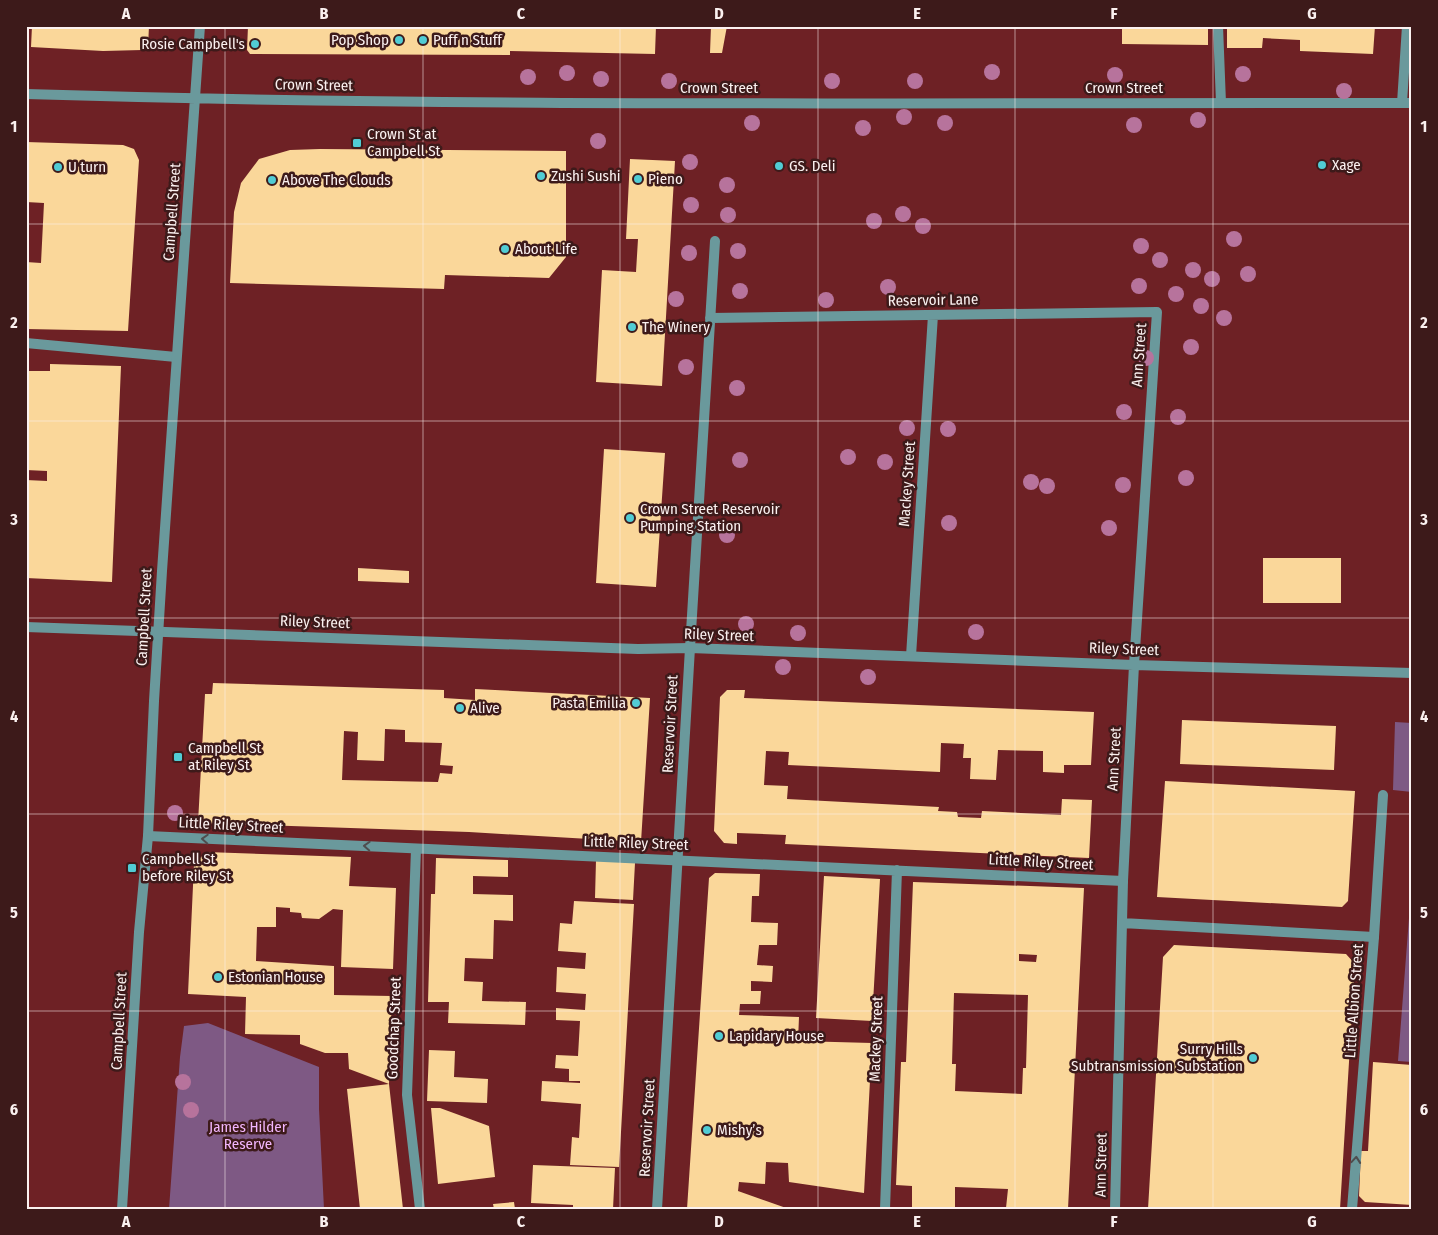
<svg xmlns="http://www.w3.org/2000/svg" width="1438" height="1235" viewBox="0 0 1438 1235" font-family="'Fira Sans Condensed',sans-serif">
	<rect width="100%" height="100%" fill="#6e2125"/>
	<path fill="#7e5984" d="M1395 722 1412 723V792L1393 790Z
		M1412 879V1062L1398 1061Z
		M208 1023 319 1067V1109L324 1209H169L180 1057 184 1026Z"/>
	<path fill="#fad79a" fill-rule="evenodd" d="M32 26H149L148 47 142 50 103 51 31 47Z
		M248 26H656L655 54 510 51V55L250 54 247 50Z
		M656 26H700V28H656Z
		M711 26H727L722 53H710Z
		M1122 26H1208V45L1122 44Z
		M1227 26H1375L1373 54 1300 51V40L1263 38 1262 48H1227Z
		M26 142 123 145 134 149 139 160 128 331 26 329V262L41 263 44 203 26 202Z
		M320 149 566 151V257L549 278 445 275 444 289 230 283 234 212 241 183 259 159 290 150Z
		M630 159 675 161 662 386 596 382 602 270 636 272 638 239H626Z
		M50 364 121 366 112 582 26 578V480L47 481V471L26 470V371H50Z
		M604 449 665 453 656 587 596 583Z
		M1263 558H1341V603H1263Z
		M358 568 409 571V583L358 581Z
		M213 683 444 690V698L475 700V689L650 698 641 842 469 832 198 823 205 694H212ZM385 729 405 730V742L442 743 440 765 453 766 452 774 440 773 438 782 342 780 344 731 358 732 357 760 384 761Z
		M727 690H745L744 698 1094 712 1091 765H1064V773L1043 772V751L998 750 996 780 970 779 971 758H963L964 744 941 743 940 772 788 765 789 752 766 751 764 785 788 786 787 799 939 807 938 811 957 812 958 817 981 818 982 811 1061 815 1062 799 1092 800 1089 858 785 844 786 835 737 833V844L724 843 714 831 720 697Z
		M1182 720 1336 726 1334 770 1180 764Z
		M1165 781 1355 791 1348 901 1342 907 1157 897Z
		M206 852 351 857 349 886 396 888 393 969 341 967 343 910 333 909 319 919 302 918 301 913 290 912V908L276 907V927H257L256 961 334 966V995L392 996 389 1084 403 1209H360L347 1089 389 1084 349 1069 348 1053H325L300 1044V1035L245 1034 246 997 188 994 194 864Z
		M436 858 508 860V877L473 876V894L513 895V921L494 920 493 959 465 958 464 981 483 982 482 1001 526 1002 525 1025 448 1023 449 1002H428L431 894H435Z
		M596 860 635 863 633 900 595 898Z
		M715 873 760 874 759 896H752L751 922 778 923 777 945H759L757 965 773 966 772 982 751 981V991H761L760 1004H740L739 1015 799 1017 798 1041 872 1043 864 1193 789 1182 788 1163 766 1162 765 1184 739 1182 738 1191 789 1209H687L709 878Z
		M824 876 880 879 872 1021 816 1018Z
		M913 882 1084 888 1068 1209 1006 1208 1008 1189 955 1187V1209H912V1186L896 1185 901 1062H906ZM1019 954 1037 955 1036 962 1019 961ZM954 993 1028 995 1026 1068H1023L1022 1094 955 1091 956 1064H952Z
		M574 901 634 904 619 1167 570 1165 572 1137 579 1138 581 1104 541 1101 542 1081 580 1083V1081H569V1069L555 1068 556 1055 578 1056 580 1021 556 1020V1008L585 1010 586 994 556 992 557 967 585 969 586 953 558 951 560 923 572 924Z
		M1174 945 1346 954 1355 964 1340 1209H1148L1163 957Z
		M429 1050 455 1051 454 1077 488 1079 487 1103 427 1101Z
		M1373 1062 1412 1065V1205L1365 1202 1359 1196 1361 1151H1368Z
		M431 1108H440L489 1126 495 1177 438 1184Z
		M533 1165 615 1168 613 1209H573V1205L531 1203Z
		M514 1202 515 1209H494L493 1204Z"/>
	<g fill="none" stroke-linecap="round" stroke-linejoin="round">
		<path stroke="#6a999c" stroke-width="10" d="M710 318 1157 312 1134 665
			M26 343 176 357
			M690 648 715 241
			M911 656 933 315
			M148 836 1123 881
			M416 849 407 1095 420 1209
			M885 1209 897 870
			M1352 1209 1374 937 1383 795"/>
		<path stroke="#6a999c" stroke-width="10" d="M1218 26 1221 103
			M1402 103 1407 26
			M26 627 638 649 690 648 1134 665 1412 673
			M1122 923 1374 937
			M657 1209 690 648
			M1115 1209 1123 881 1134 665"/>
		<path stroke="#6a999c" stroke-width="10" d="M26 94C488 108 950 102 1412 103
			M122 1209 139 932 148 836 154 701 162 571 200 26"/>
	</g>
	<g fill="#b7739c">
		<circle cx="992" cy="72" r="8"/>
		<circle cx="567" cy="73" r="8"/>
		<circle cx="1243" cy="74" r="8"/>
		<circle cx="1115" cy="75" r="8"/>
		<circle cx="528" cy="77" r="8"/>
		<circle cx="601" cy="79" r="8"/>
		<circle cx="669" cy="81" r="8"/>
		<circle cx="832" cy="81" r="8"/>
		<circle cx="915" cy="81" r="8"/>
		<circle cx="1344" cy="91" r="8"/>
		<circle cx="904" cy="117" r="8"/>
		<circle cx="1198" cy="120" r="8"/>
		<circle cx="752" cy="123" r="8"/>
		<circle cx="945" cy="123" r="8"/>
		<circle cx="1134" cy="125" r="8"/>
		<circle cx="863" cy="128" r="8"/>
		<circle cx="598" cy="141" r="8"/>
		<circle cx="690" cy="162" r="8"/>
		<circle cx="727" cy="185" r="8"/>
		<circle cx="691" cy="205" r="8"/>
		<circle cx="903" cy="214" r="8"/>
		<circle cx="728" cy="215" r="8"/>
		<circle cx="874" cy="221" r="8"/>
		<circle cx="923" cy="226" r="8"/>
		<circle cx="1234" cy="239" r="8"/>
		<circle cx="1141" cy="246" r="8"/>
		<circle cx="738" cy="251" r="8"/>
		<circle cx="689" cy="253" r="8"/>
		<circle cx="1160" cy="260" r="8"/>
		<circle cx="1193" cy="270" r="8"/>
		<circle cx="1248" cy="274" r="8"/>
		<circle cx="1212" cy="279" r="8"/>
		<circle cx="1139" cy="286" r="8"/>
		<circle cx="888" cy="287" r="8"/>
		<circle cx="740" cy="291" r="8"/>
		<circle cx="1176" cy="294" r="8"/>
		<circle cx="676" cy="299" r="8"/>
		<circle cx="826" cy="300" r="8"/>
		<circle cx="1201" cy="306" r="8"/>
		<circle cx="1224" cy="318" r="8"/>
		<circle cx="1191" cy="347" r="8"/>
		<circle cx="1146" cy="358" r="8"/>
		<circle cx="686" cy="367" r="8"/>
		<circle cx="737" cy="388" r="8"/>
		<circle cx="1124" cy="412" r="8"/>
		<circle cx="1178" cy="417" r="8"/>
		<circle cx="907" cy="428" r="8"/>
		<circle cx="948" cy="429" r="8"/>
		<circle cx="848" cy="457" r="8"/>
		<circle cx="740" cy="460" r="8"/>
		<circle cx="885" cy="462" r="8"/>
		<circle cx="1186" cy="478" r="8"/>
		<circle cx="1031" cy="482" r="8"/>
		<circle cx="1123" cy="485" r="8"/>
		<circle cx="1047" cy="486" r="8"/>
		<circle cx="949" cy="523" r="8"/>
		<circle cx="1109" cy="528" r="8"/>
		<circle cx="727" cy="535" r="8"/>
		<circle cx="746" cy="624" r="8"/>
		<circle cx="976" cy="632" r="8"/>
		<circle cx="798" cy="633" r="8"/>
		<circle cx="783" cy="667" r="8"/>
		<circle cx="868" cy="677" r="8"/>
		<circle cx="175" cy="813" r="8"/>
		<circle cx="183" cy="1082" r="8"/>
		<circle cx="191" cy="1110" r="8"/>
	</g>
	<defs><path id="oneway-chevron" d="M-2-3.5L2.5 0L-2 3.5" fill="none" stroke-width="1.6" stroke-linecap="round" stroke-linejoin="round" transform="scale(1.25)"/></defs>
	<g stroke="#4f4d4e">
		<use href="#oneway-chevron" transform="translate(205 839) rotate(-177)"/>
		<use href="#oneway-chevron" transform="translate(367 846) rotate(-177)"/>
		<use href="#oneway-chevron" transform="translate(1356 1160) rotate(-85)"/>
	</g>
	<path fill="none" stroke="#fbf1f0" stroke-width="1" stroke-opacity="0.55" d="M225 26V1209M423 26V1209M620 26V1209M818 26V1209M1015 26V1209M1213 26V1209M26 224H1412M26 421H1412M26 618H1412M26 814H1412M26 1011H1412"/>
	<g fill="#51ccd4" stroke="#3d1a1a" stroke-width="2">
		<circle cx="399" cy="40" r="5"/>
		<circle cx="423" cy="40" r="5"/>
		<circle cx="255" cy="44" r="5"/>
		<rect x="352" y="138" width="10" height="10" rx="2.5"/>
		<circle cx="1322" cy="165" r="5"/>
		<circle cx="779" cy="166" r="5"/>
		<circle cx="58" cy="167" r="5"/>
		<circle cx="541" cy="176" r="5"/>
		<circle cx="638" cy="179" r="5"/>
		<circle cx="272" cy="180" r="5"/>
		<circle cx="505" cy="249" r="5"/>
		<circle cx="632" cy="327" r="5"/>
		<circle cx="630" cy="518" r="5"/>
		<circle cx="636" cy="703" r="5"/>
		<circle cx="460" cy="708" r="5"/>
		<rect x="173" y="752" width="10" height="10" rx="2.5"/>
		<rect x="127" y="863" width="10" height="10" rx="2.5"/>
		<circle cx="218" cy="977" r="5"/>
		<circle cx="719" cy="1036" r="5"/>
		<circle cx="1253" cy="1058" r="5"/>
		<circle cx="707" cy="1130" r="5"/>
	</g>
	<g text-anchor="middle" stroke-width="5" stroke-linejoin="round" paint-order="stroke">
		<g font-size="15" fill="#fbf1f0" stroke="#3d1a1a" text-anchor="start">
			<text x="389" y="45" text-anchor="end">Pop Shop</text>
			<text x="433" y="45">Puff n Stuff</text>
			<text x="245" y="49" text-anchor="end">Rosie Campbell's</text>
			<text x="367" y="139">Crown St at<tspan x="367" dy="17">Campbell St</tspan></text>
			<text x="1332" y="170">Xage</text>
			<text x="789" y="171">GS. Deli</text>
			<text x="68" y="172">U turn</text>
			<text x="551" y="181">Zushi Sushi</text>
			<text x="648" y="184">Pieno</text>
			<text x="282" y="185">Above The Clouds</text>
			<text x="515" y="254">About Life</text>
			<text x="642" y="332">The Winery</text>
			<text x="640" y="514">Crown Street Reservoir<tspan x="640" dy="17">Pumping Station</tspan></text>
			<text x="626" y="708" text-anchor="end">Pasta Emilia</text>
			<text x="470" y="713">Alive</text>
			<text x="188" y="753">Campbell St<tspan x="188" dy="17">at Riley St</tspan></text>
			<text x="142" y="864">Campbell St<tspan x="142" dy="17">before Riley St</tspan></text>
			<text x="228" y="982">Estonian House</text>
			<text x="729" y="1041">Lapidary House</text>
			<text x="1243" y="1054" text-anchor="end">Surry Hills<tspan x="1243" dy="17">Subtransmission Substation</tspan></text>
			<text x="717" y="1135">Mishy’s</text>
		</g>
		<g font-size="15" fill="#fbf1f0" stroke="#3d1a1a">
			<text transform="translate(314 85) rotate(1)" y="5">Crown Street</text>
			<text x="719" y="93">Crown Street</text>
			<text x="1124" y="93">Crown Street</text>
			<text transform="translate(172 212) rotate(-86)" y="5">Campbell Street</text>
			<text transform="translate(933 300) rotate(-1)" y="5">Reservoir Lane</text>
			<text transform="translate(1139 355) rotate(-86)" y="5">Ann Street</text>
			<text transform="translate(907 484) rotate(-86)" y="5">Mackey Street</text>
			<text transform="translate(144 617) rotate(-87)" y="5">Campbell Street</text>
			<text transform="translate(315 622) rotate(2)" y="5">Riley Street</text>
			<text transform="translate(719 635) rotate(2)" y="5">Riley Street</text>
			<text transform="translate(1124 649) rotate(2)" y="5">Riley Street</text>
			<text transform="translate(670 724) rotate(-87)" y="5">Reservoir Street</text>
			<text transform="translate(1114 759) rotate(-87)" y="5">Ann Street</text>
			<text transform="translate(231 825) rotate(3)" y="5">Little Riley Street</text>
			<text transform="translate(636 843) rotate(2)" y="5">Little Riley Street</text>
			<text transform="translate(1041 862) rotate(3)" y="5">Little Riley Street</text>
			<text transform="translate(1354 1001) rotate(-86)" y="5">Little Albion Street</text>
			<text transform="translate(119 1021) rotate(-87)" y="5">Campbell Street</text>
			<text transform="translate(394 1028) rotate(-88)" y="5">Goodchap Street</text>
			<text transform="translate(876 1039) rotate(-88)" y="5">Mackey Street</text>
			<text transform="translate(647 1128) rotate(-87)" y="5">Reservoir Street</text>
			<text transform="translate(1101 1165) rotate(-89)" y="5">Ann Street</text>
		</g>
		<g font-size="15" fill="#f2b6fd" stroke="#3d1a1a">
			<text x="248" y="1132">James Hilder<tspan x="248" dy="17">Reserve</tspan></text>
		</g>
	</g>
	<rect width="1438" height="1235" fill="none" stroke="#3d1a1a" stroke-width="55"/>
	<rect x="28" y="28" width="1382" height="1180" fill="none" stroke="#fbf1f0" stroke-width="2"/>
	<g font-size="16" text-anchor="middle" font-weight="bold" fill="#fbf1f0">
		<text x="126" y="19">A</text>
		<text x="324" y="19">B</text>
		<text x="521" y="19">C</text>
		<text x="719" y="19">D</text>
		<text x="917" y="19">E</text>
		<text x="1114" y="19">F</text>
		<text x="1312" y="19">G</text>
		<text x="14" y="132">1</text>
		<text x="1424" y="132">1</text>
		<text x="14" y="328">2</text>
		<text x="1424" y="328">2</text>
		<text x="14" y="525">3</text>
		<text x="1424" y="525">3</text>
		<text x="14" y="722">4</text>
		<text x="1424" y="722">4</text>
		<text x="14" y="918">5</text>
		<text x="1424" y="918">5</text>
		<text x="14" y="1115">6</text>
		<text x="1424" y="1115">6</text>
		<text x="126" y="1227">A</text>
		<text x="324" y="1227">B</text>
		<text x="521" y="1227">C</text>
		<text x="719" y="1227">D</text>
		<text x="917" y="1227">E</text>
		<text x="1114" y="1227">F</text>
		<text x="1312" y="1227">G</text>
	</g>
</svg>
